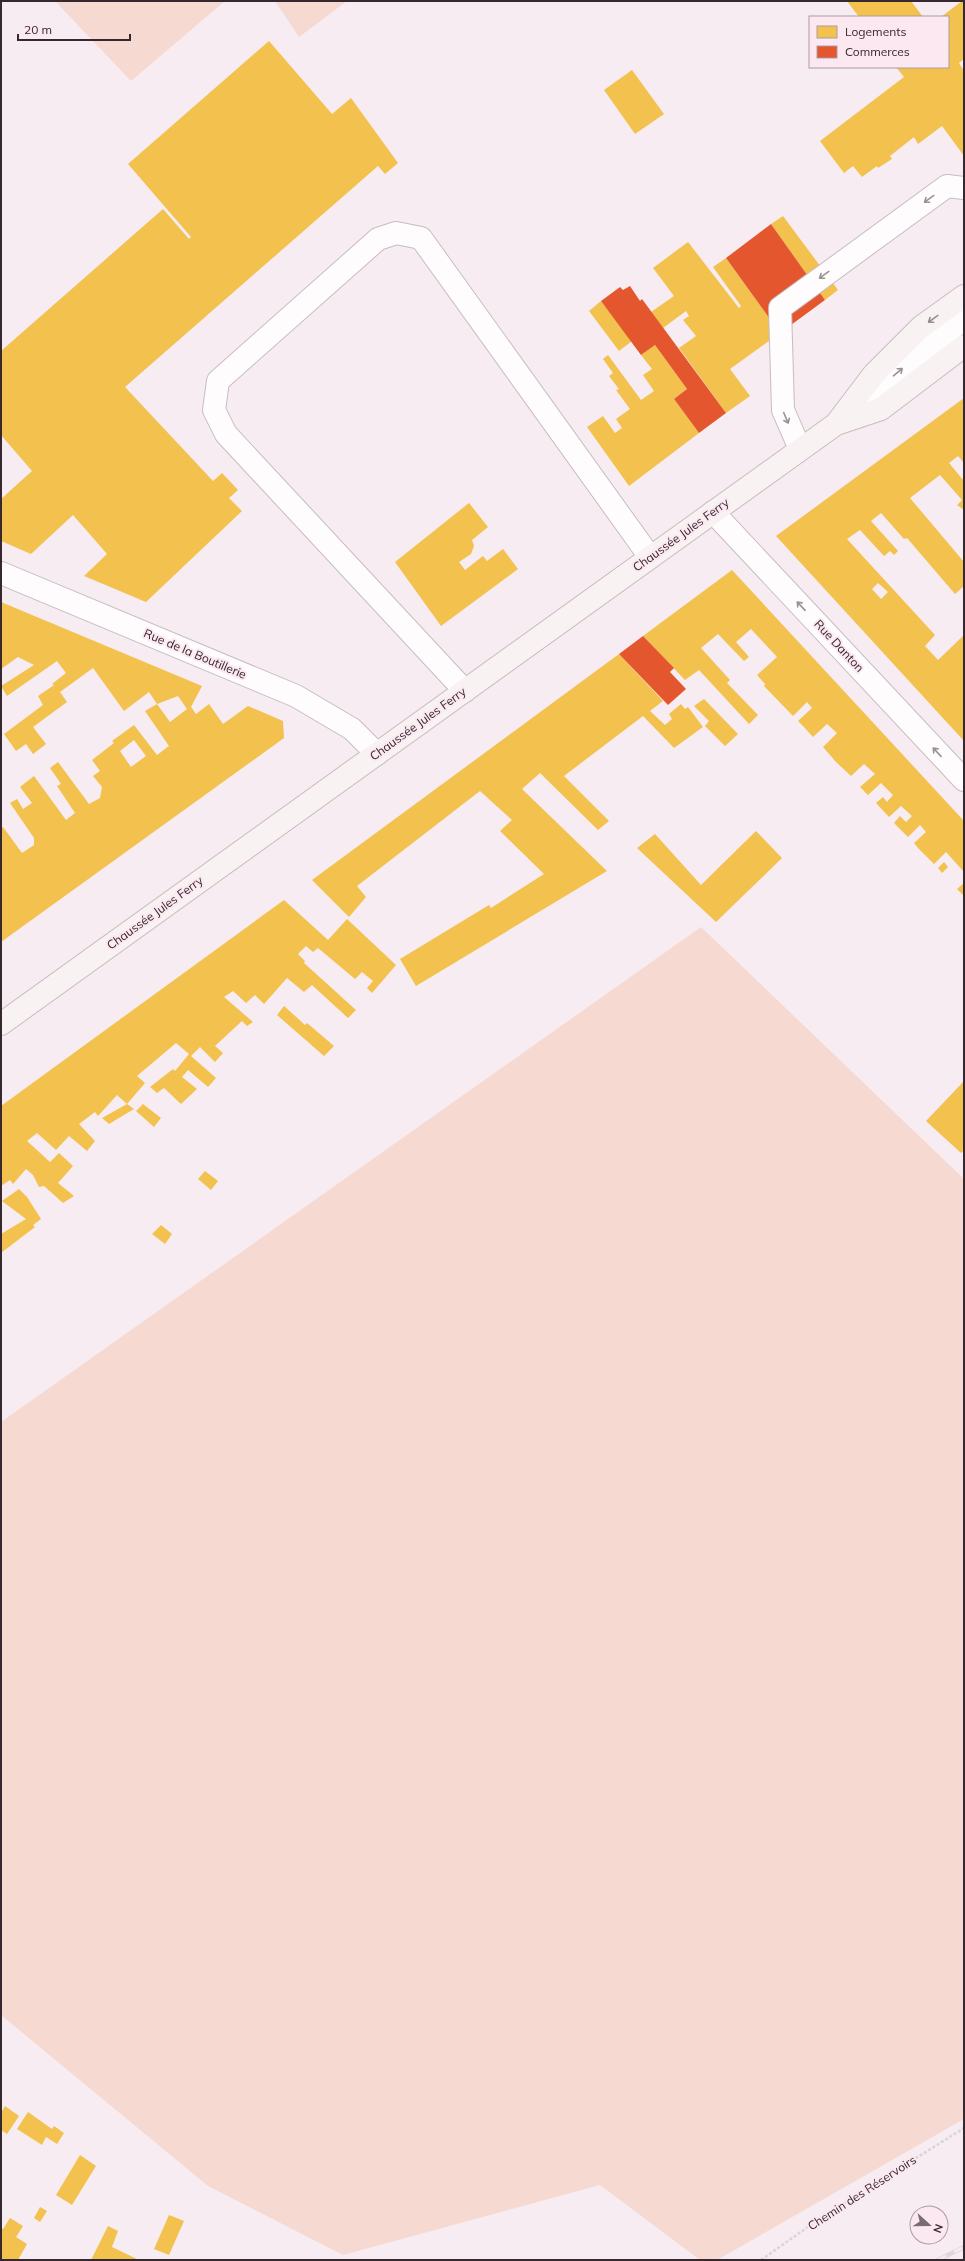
<svg xmlns="http://www.w3.org/2000/svg" width="965" height="2261" viewBox="0 0 965 2261" font-family="Mulish,sans-serif">
	<rect width="100%" height="100%" fill="#f7ecf1"/>
	<path fill="#f6d9d0" d="M55 1H225L131 81Z
		M275 1H347L299 37Z
		M701 927 964 1179V2119L717 2260H700L600 2185 343 2255 208 2186 1 2015V1422Z"/>
	<path fill="#f2c14e" fill-rule="evenodd" d="M847 1H911L923 17H859Z
		M962 1H964V59L959 63 964 71V156L942 126 918 144 914 137 890 156 892 159 878 168 877 166 862 177 853 166 844 173 820 141 904 77 896 67H948V17H941Z
		M269 41 332 114 351 98 398 163 385 174 378 166 125 387 213 481 222 473 238 490 229 498 242 511 146 602 84 576 107 554 73 515 31 554 1 541V499L32 471 1 435V351L163 209 189 239 191 237 128 164Z
		M632 70 664 114 635 134 604 90Z
		M783 216 838 290 825 300 771 224Z
		M688 242 739 308 741 306 713 267 726 258 780 333 730 369 750 396 726 413 679 348 696 336 683 320 689 316 686 311 663 328 651 312 674 296 653 268Z
		M601 301 632 341 619 351 589 311Z
		M655 345 687 389 674 399 699 433 629 486 587 427 603 416 615 433 622 428 616 419 630 409 616 390 619 389 609 376 613 373 603 359 608 355 641 400 654 391 643 375 652 369 641 355Z
		M964 398V463L958 456 949 463 964 481V510L957 505 962 500 940 475 910 498 964 562V586L955 594 907 538 904 539 881 513 871 521 898 551 894 555 890 551 884 556 860 530 847 539 935 635 925 646 938 660 964 635V741L776 536ZM878 583 888 592 881 599 872 589Z
		M469 503 488 527 472 540 474 546 471 554 459 562 465 570 483 556 487 561 503 549 518 569 441 626 395 562Z
		M732 570 964 821V872L946 852 934 864 918 848 914 843 926 832 920 825 908 837 894 823 900 816 906 822 912 816 901 806 889 817 876 803 883 797 887 802 893 795 881 783 868 795 860 787 875 774 864 764 851 776 836 762 823 747 837 733 827 724 813 737 803 726 798 721 812 708 807 702 793 716 764 686 765 684 757 675 777 657 751 629 736 642 749 657 744 661 718 634 701 648 730 680 727 683 758 715 749 724 699 670 685 680 643 636Z
		M1 602 202 686 191 707 196 714 209 704 223 724 248 706 283 721 284 738 1 942V829L3 827 22 853 34 845V838L10 803 17 799 23 809 32 803 20 787 34 776 66 820 75 813 57 786 61 784 50 768 58 762 89 804 100 798 102 787 93 776 100 771 92 760 114 743 112 741 134 725 157 755 169 746 145 711 157 704 170 722 187 709 178 696 157 704 149 692 124 711 93 668 60 692 67 702 33 727 46 744 33 754 26 744 16 751 4 734 43 705 38 696 54 685 52 684 66 673 57 661 7 696 1 686 34 665 18 657 1 669ZM134 740 146 756 131 767 120 751Z
		M619 654 663 701 650 711 665 725 672 719 669 714 681 704 685 709 688 707 703 727 674 748 643 716 564 776 609 821 598 830 540 773 522 789 607 871 416 986 400 959 489 905 491 908 544 874 500 831 512 820 480 791 357 886 366 897 349 917 312 880Z
		M704 699 738 734 725 746 705 726 709 721 694 706Z
		M756 831 782 858 716 922 637 848 655 834 701 885Z
		M944 862 948 867 942 873 938 868Z
		M964 883V896L957 889Z
		M284 900 328 940 347 919 396 965 372 993 367 988 373 981 362 972 355 979 318 948 313 952 306 946 298 954 305 961 304 963 356 1010 348 1018 312 985 304 992 287 978 264 1004 255 995 246 1003 233 991 224 997 253 1022 247 1026 242 1021 215 1046 223 1053 215 1062 200 1047 191 1056 216 1078 208 1087 188 1070 182 1077 197 1089 181 1104 164 1088 157 1093 150 1087 173 1069 175 1071 189 1054 176 1043 137 1076 145 1083 127 1104 117 1095 98 1116 95 1112 79 1124 95 1141 87 1151 69 1136 56 1150 37 1133 27 1141 50 1162 59 1153 73 1166 58 1183 74 1196 63 1203 44 1186 39 1187 33 1175 26 1169 13 1184 10 1180 1 1186V1106Z
		M284 1006 305 1025 307 1023 334 1046 324 1056 277 1015Z
		M964 1081V1150L961 1153 926 1121Z
		M127 1104 134 1109 109 1124 102 1118Z
		M143 1104 161 1118 154 1127 136 1111Z
		M205 1171 218 1181 211 1190 198 1179Z
		M19 1189 27 1197 41 1219 33 1225 35 1227 1 1253V1234L26 1219 2 1201Z
		M161 1225 172 1234 165 1244 152 1234Z
		M5 2106 19 2116 7 2134 1 2130V2113Z
		M28 2112 52 2129 54 2126 64 2133 57 2144 46 2137 42 2145 17 2129Z
		M80 2155 96 2166 72 2205 56 2195Z
		M40 2207 47 2211 40 2222 34 2218Z
		M169 2215 184 2221 169 2255 154 2249Z
		M10 2218 23 2226 16 2237 27 2244 18 2260H1V2228L3 2229Z
		M108 2226 118 2231 112 2247 139 2260H91Z"/>
	<path fill="#e4572e" d="M771 224 825 300 780 333 726 258Z
		M630 286 640 301 642 299 726 413 699 433 674 399 687 389 655 345 641 355 601 301 620 287 623 290Z
		M643 636 674 668 670 672 686 689 668 705 619 654Z"/>
	<g fill="none" stroke-linecap="round" stroke-linejoin="round">
		<g stroke="#c7bcc1" stroke-width="24">
			<path id="minor" d="M852 410 964 319
				M800 449 783 410 780 308 947 186 964 188
				M713 512 964 780
				M1 573 296 696 352 729 377 754
				M465 691 226 434 214 410 218 381 378 239 396 233 421 238 650 557"/>
		</g>
		<g stroke="#cabcbe" stroke-width="24">
			<path id="major" d="M836 424 881 409 964 346
				M1 1024 836 424 874 374 921 327 964 296"/>
		</g>
		<path stroke="#d8d5d7" stroke-width="2.5" stroke-dasharray="3 2" stroke-linecap="butt" d="M761 2260 822 2217 964 2128"/>
		<use href="#minor" stroke="#fefcfd" stroke-width="22"/>
		<use href="#major" stroke="#f8f2f3" stroke-width="22"/>
		<g stroke="#dcd8da" stroke-width="4.5">
			<path id="rail" d="M938 2260 964 2247"/>
		</g>
		<use href="#rail" stroke="#fce8f0" stroke-width="3" stroke-dasharray="9" stroke-linecap="butt"/>
	</g>
	<defs><path id="oneway-shaft" d="M-6 0H5M1.5-3L5.5 0L1.5 3" fill="none" stroke-width="1.6" stroke-linecap="round" stroke-linejoin="round"/></defs>
	<g stroke="#9a9296">
		<use href="#oneway-shaft" transform="translate(929 199) rotate(144)"/>
		<use href="#oneway-shaft" transform="translate(824 275) rotate(144)"/>
		<use href="#oneway-shaft" transform="translate(898 372) rotate(-40)"/>
		<use href="#oneway-shaft" transform="translate(786 418) rotate(67)"/>
		<use href="#oneway-shaft" transform="translate(801 606) rotate(-133)"/>
		<use href="#oneway-shaft" transform="translate(937 752) rotate(-133)"/>
	</g>
	<use stroke="#968d90" href="#oneway-shaft" transform="translate(933 319) rotate(144)"/>
	<g text-anchor="middle" stroke-width="4" stroke-linejoin="round" paint-order="stroke">
		<g font-size="12" fill="#35282e" stroke="#fce8f0">
			<text transform="translate(681 535) rotate(-36)" y="4">Chaussée Jules Ferry</text>
			<text transform="translate(839 646) rotate(47)" y="4">Rue Danton</text>
			<text transform="translate(195 654) rotate(23)" y="4">Rue de la Boutillerie</text>
			<text transform="translate(418 724) rotate(-36)" y="4">Chaussée Jules Ferry</text>
			<text transform="translate(155 913) rotate(-36)" y="4">Chaussée Jules Ferry</text>
			<text transform="translate(862 2193) rotate(-33)" y="4">Chemin des Réservoirs</text>
		</g>
	</g>
	<rect width="965" height="2261" fill="none" stroke="#35282e" stroke-width="4"/>
	<rect x="809" y="16" width="140" height="52" fill="#fce8f0" stroke="#ac9ba2"/>
	<rect x="817" y="26" width="20" height="12" fill="#f2c14e" stroke="#ac9ba2"/>
	<text x="845" y="36" font-size="12" fill="#35282e">Logements</text>
	<rect x="817" y="46" width="20" height="12" fill="#e4572e" stroke="#ac9ba2"/>
	<text x="845" y="56" font-size="12" fill="#35282e">Commerces</text>
	<g transform="translate(929 2225) rotate(111)"><circle r="19" fill="#fce8f0" stroke="#ac9ba2"/>
	<path d="M0-3L7 15L0 10L-7 15Z" fill="#796d72"/>
	<text y="-6" font-size="11" font-weight="bold" text-anchor="middle" fill="#35282e">N</text>
	</g>
	<path d="M18 34v6h112v-6" fill="none" stroke="#35282e" stroke-width="2"/>
	<text x="24" y="34" font-size="12" fill="#35282e" stroke="#fce8f0" stroke-width="3" paint-order="stroke">20 m</text>
</svg>
